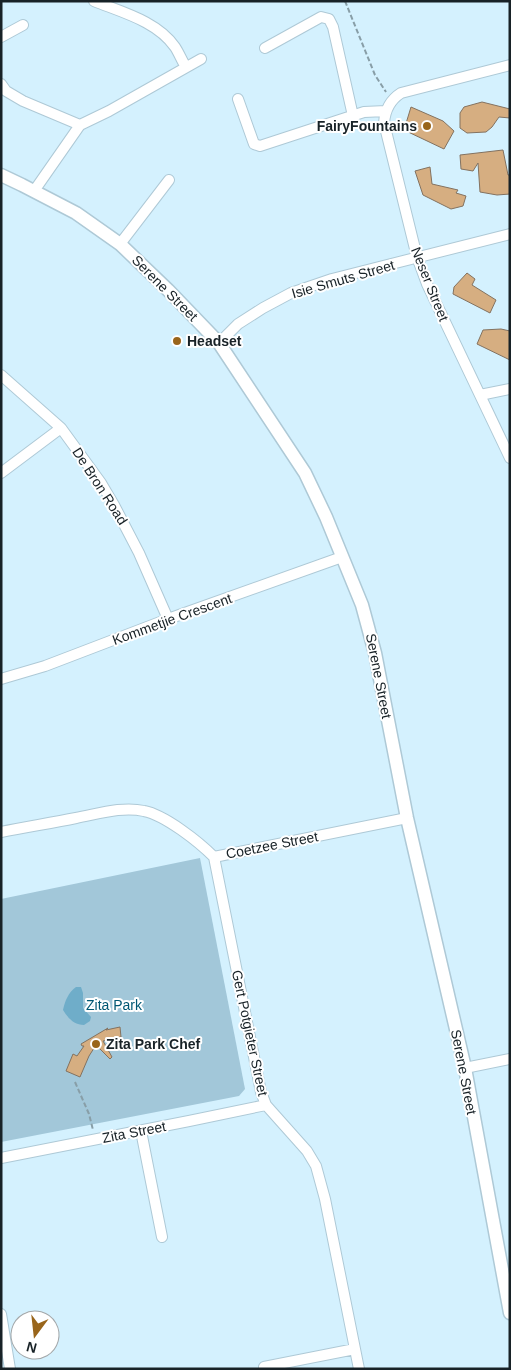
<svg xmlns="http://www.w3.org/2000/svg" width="511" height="1370" viewBox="0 0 511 1370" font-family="Helvetica,sans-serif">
	<rect width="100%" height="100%" fill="#d4f1fe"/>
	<path fill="#a2c7d9" d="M200 858 245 1089 239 1096 1 1142V899Z"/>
	<path fill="#6fadc9" d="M76 987H81L83 993V1008L91 1017 90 1021 84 1025C74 1025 68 1018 63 1010 65 1001 68 993 76 987Z"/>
	<path fill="#d6ae81" stroke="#837260" d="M482 102 510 109V118L499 117 492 127 486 132 467 133 460 128V113L464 107Z
		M411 107 443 121 454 131 444 149 404 130Z
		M503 150 508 175H510V194L497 195 480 192 478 163 473 171 461 169 460 155Z
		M430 167 432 184 458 190 456 193 466 196 463 206 451 209 423 195 415 171Z
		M467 273 475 279 472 285 496 300 490 313 453 294 454 287Z
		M501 329 510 331V360L477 344 483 330Z
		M120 1027 121 1037 103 1041 112 1057 110 1059 96 1045 89 1056 80 1077 66 1071 73 1054 77 1056 84 1046H82L81 1044 108 1028 106 1030Z"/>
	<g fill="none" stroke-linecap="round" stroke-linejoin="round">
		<g stroke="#aec9d6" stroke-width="12">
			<path id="minor" d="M94 1C121 12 157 21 175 47 179 53 182 61 186 67
				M1 37 23 25
				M265 48 321 17 329 19 333 27 353 116
				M510 65 401 93C390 100 385 110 384 123L417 257 427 284 510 458
				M1 84 6 91 23 101 80 125
				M238 99 254 144 260 146 364 112 386 111
				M34 191 80 125 109 111 201 59
				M120 244 169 180
				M219 343 238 324 263 308 291 293 332 279 510 234
				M1 375 61 428 101 483 114 505 139 553 168 619
				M480 395 510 389
				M1 473 61 428
				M1 679 45 666 168 619 342 557
				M1 832C26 827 51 823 76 818 98 814 122 806 144 811 165 815 199 842 214 857
				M214 857 261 1092 266 1105 307 1151 316 1166 325 1199 359 1369
				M214 857 407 818
				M465 1068 510 1059
				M141 1131 162 1237
				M1 1158 189 1121 266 1105
				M1 1314 10 1369
				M264 1367 355 1349"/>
		</g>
		<g stroke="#aec9d6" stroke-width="15">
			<path id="tertiary" d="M1 175 22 185 76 213 120 244 168 290 219 343 305 473 326 517 362 605 375 653 407 818 465 1068 510 1313"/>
		</g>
		<path stroke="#889ea7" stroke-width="2" stroke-dasharray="5 2.5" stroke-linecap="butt" d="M345 1 375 75 386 92
			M75 1082 89 1114 93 1130"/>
		<use href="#minor" stroke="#fff" stroke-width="10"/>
		<use href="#tertiary" stroke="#fff" stroke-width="12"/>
	</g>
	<g fill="#99651b" stroke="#fff" stroke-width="2">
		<circle cx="427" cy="126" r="5"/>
		<circle cx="177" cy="341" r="5"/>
		<circle cx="96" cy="1044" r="5"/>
	</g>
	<g text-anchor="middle" stroke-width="4" stroke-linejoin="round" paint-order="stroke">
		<g font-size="14" font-weight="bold" fill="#182227" stroke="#fff" text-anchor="start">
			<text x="417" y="131" text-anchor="end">FairyFountains</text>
			<text x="187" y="346">Headset</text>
			<text x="106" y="1049">Zita Park Chef</text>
		</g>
		<g font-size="14" fill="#182227" stroke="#fff">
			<text transform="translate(343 279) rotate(-16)" y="5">Isie Smuts Street</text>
			<text transform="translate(430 284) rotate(68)" y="5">Neser Street</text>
			<text transform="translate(165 288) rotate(45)" y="5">Serene Street</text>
			<text transform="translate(100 486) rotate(57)" y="5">De Bron Road</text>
			<text transform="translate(172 619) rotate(-20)" y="5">Kommetjie Crescent</text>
			<text transform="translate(379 676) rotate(79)" y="5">Serene Street</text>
			<text transform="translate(272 845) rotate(-11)" y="5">Coetzee Street</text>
			<text transform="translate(250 1033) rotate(78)" y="5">Gert Potgieter Street</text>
			<text transform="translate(464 1072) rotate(79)" y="5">Serene Street</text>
			<text transform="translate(134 1132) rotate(-11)" y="5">Zita Street</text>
		</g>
		<g font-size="14" fill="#005773" stroke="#fff">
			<text x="114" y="1010">Zita Park</text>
		</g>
	</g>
	<rect width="511" height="1370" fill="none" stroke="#182227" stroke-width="5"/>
	<g transform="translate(35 1335) rotate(195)"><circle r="24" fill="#ffffff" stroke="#a3a7a9"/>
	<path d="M0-4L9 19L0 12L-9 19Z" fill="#99651b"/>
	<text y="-8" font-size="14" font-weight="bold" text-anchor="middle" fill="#182227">N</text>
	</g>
</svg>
